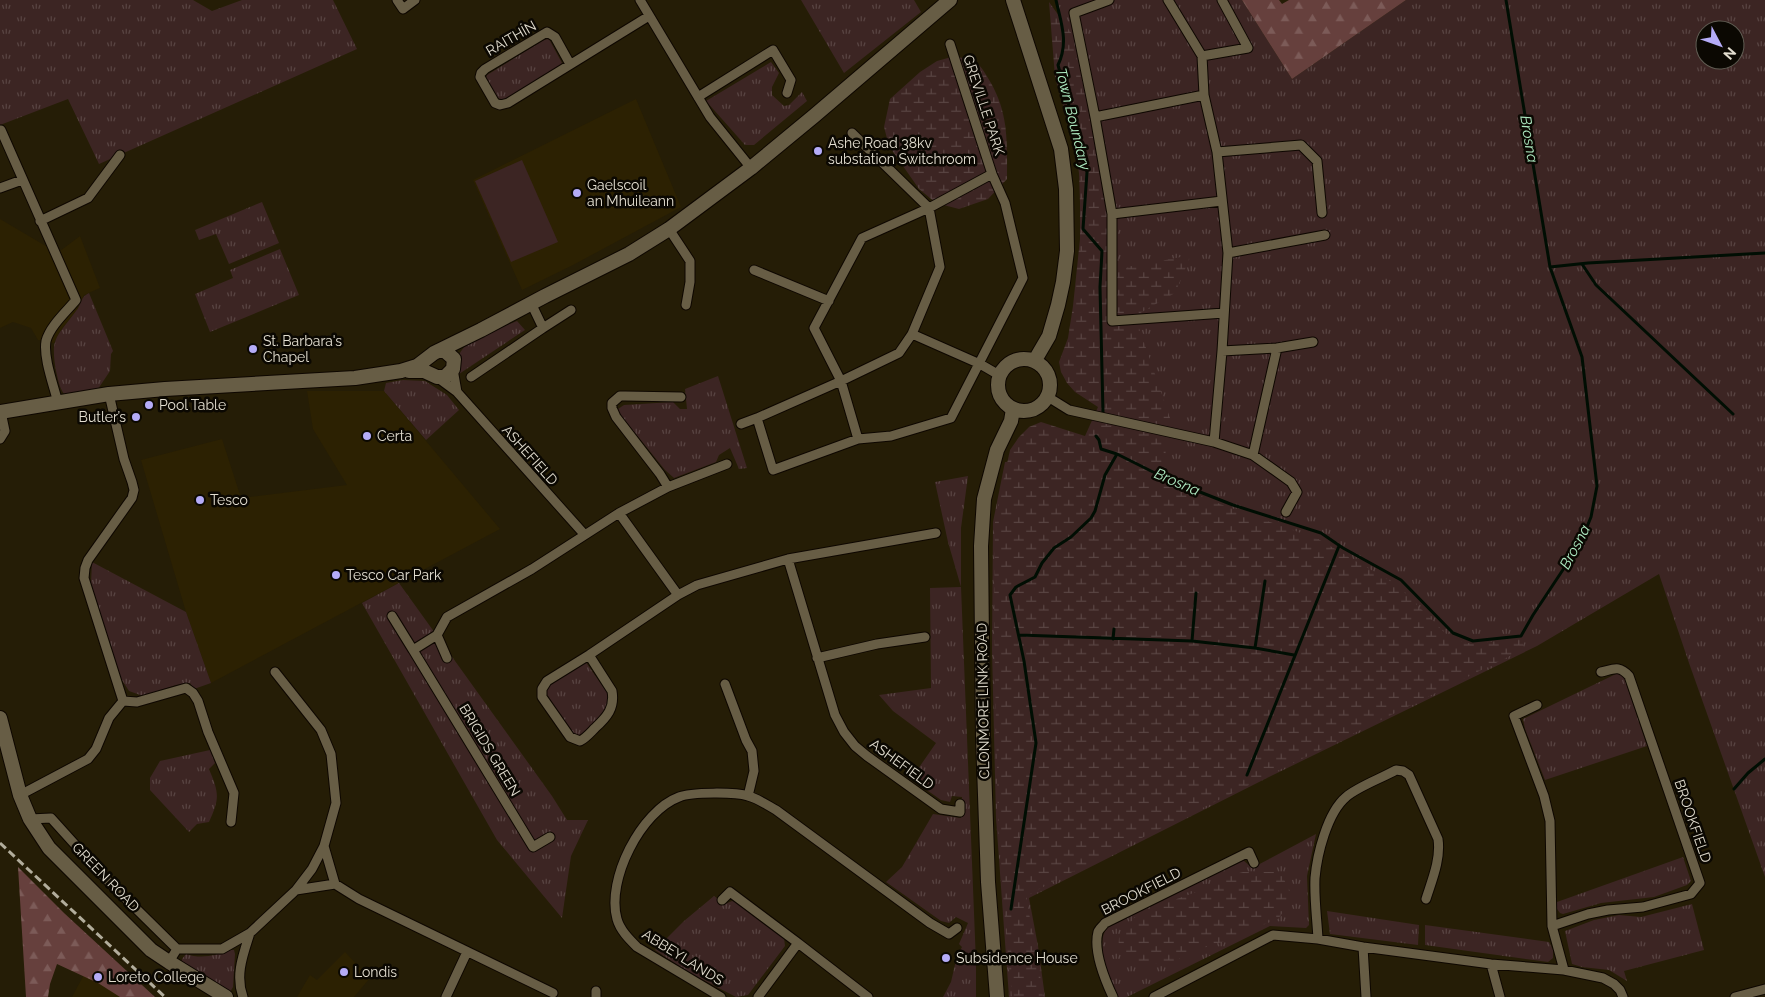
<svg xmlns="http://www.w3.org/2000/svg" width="1765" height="997" viewBox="0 0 1765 997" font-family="Raleway,sans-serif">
	<defs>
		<pattern id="grass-tufts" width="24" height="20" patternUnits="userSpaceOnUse" patternTransform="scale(1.25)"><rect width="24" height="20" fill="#3c2523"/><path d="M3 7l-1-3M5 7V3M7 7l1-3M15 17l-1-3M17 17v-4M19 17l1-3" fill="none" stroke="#584442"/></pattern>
		<pattern id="forest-firs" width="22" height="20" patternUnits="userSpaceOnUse" patternTransform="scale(1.25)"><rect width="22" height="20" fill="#66403d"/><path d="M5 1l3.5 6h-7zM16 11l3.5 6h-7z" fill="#7c5b58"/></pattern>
		<pattern id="wetland-marsh" width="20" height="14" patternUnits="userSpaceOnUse" patternTransform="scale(1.25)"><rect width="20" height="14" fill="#3c2523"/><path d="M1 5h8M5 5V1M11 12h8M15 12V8" fill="none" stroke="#584442"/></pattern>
	</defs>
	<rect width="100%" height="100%" fill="#251d06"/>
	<path fill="#2c2102" d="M636 99 681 207 573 265 522 290 473 180Z
		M0 219 44 245 60 251 80 236 100 288 84 295 77 310 60 331 54 343 38 340 31 328 13 322 0 328Z
		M307 391H384L500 529 211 683 186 612 141 460 222 439 241 498 347 485 313 429Z
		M345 952 370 978 354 997H297L310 975 317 980Z
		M94 956 132 997H72Z"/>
	<path fill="url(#grass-tufts)" fill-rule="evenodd" d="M0 0H193L212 11 242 0H333L357 49 99 164 68 99 0 125Z
		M801 0H914L921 12 844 73Z
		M1056 0H1242L1292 79 1406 0H1765V877L1689 663 1659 574 1537 646 1267 778 1029 898 1038 946 1045 997H1009L996 818 992 650 993 522 1005 462 1099 451 1103 413 1087 172 1065 41ZM1705 30H1735V60H1705Z
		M549 39 562 63 560 66 504 100 498 98 486 78 487 75 544 40Z
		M771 62 779 73 772 87V95L784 106 789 105 802 92 807 101 754 145H745L706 101Z
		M262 202 279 243 229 264 216 234 199 240 195 230Z
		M280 249 299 295 210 332 195 294 233 278 230 270Z
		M89 293 113 351 111 354 110 371 98 389 64 394C59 387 58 379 56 371 50 337 57 337 76 311 82 304 80 297 89 293Z
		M517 321 525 330 459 374C458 369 457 363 458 358 464 337 499 329 517 321Z
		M718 376 747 468 739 469 730 448 719 455 716 462 674 478 665 470 619 413 618 409 624 405 673 402 680 409H687L685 389Z
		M403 380 425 381 447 395 459 410 426 440 384 391 386 383Z
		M968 476 961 528V587L976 963V997H943L951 982 957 956 962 947 959 944 968 923 956 917 949 923 941 921 886 882 902 867 933 814 961 818 962 797 952 796 950 802 941 800 911 779 936 743 893 711 879 695 931 688 930 588 961 587 948 542 935 482Z
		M92 562 186 612 211 683 194 689 190 683 176 685 143 696 129 691 120 677 91 583Z
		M399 583 552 796 567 820H588L571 856 562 918 497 840 362 603Z
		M585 661 608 694V709L581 736 575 735 566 725 545 691 550 683Z
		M1618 673 1624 677 1647 746 1545 780 1525 729 1523 719Z
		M210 750 215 763 209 769C219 793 220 798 209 822L197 824 189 832 150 790V778L160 761Z
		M1316 834 1307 876 1309 925 1306 928 1270 926 1127 997H1118C1111 980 1094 945 1107 928L1243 860 1252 868Z
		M1683 857 1691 881 1687 885 1654 897 1601 903 1563 914 1560 913 1557 909V902Z
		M714 896 725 904 732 901 737 902 784 938 785 946 748 995 736 997 688 972 655 950 684 921Z
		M1692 904 1704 950 1624 971 1627 981 1609 970 1582 967 1572 964 1565 931 1594 920 1619 915 1641 917Z
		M1327 911 1419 925 1418 945 1330 934Z
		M1425 925 1549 942 1553 950V958L1548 962 1425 945Z
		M230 950H234L235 954 233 987 230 992 182 965V959L186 954C201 959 215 956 230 950Z"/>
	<path fill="url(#forest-firs)" d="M1242 0H1279L1282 4 1289 0H1406L1292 79Z
		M18 867 64 913 155 997H120L98 983 57 964 50 984 48 997H26Z"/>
	<path fill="url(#wetland-marsh)" d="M1049 2 1072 34 1081 79 1105 170 1120 269 1191 255 1175 293 1135 316 1170 418 1162 480 1225 506 1318 539 1397 585 1450 638 1472 644 1524 638 1523 649C1502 661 1479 670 1458 682L1052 882 1027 896V905L1036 945 1043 997H1012L1006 935 998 823 994 618 995 519 1010 450 1019 437 1029 427 1041 422 1085 436 1098 407 1075 392 1067 383 1061 372 1059 362 1068 338 1073 306 1080 239V203L1079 173 1073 140 1055 77Z
		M955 56C961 58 969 58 974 61 980 64 985 73 988 78 1009 112 1007 140 1007 179L988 199 959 209 936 203 919 189 889 146 884 127 890 99 920 72 937 61Z
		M1243 872H1280L1290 891 1289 904 1278 919 1250 930 1228 940 1203 948 1172 962 1145 964 1118 954 1119 938 1134 918 1171 901 1199 891 1224 877Z"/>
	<path fill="#3c2523" d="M522 160 558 242 511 262 475 181Z"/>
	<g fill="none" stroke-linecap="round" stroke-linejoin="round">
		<path stroke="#000e03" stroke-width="3" d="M1056 0C1061 23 1069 42 1058 65L1087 172 1083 229 1102 251 1100 287 1103 413
			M1582 264 1596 285 1733 414
			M1550 267 1588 263 1765 253
			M1096 436 1099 440 1101 449 1117 454 1167 479 1233 505 1321 533 1343 548 1401 580 1453 633 1473 641 1521 636 1533 615 1580 544 1591 517 1597 486 1582 357 1550 267 1506 0
			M1019 635 1192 641 1255 648 1294 655
			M1113 639 1114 629
			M1192 641 1196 593
			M1255 648 1265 581
			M1247 775 1339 546
			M1734 789 1748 773 1765 759
			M1011 909 1036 743 1024 661 1010 595 1016 587 1035 577 1042 563 1054 548 1071 537 1091 518 1095 511 1105 475 1117 454"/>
		<g stroke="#0e0700" stroke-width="11">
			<path id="street" d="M397 0 403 9 415 0
				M640 0 710 117 751 168
				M1168 0 1202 56 1204 95
				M950 44 992 174
				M1202 56 1248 48 1222 0
				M570 64 555 37 547 32 485 69 481 73 480 77 495 103 500 105 508 103 649 16
				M698 97 773 50 791 80 787 93
				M1095 117 1074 13 1109 0
				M1 130 76 300C66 312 50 326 46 341 43 358 54 386 58 403
				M852 133 929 208 862 238 814 328 841 381 757 418 773 470 858 439
				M1217 152 1204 95 1095 117 1112 214 1222 201
				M992 174 1005 203 1023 278 951 418 891 436 858 439 841 381 899 353 912 334 940 267 929 208Z
				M0 188 22 180
				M1112 214V321L1224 313
				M40 221 88 198 120 155
				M669 229 690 261V282L686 305
				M1228 253 1217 152 1301 145 1317 161 1322 213
				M754 270 829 301
				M543 328 571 310
				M912 334 980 364 999 375
				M1222 351 1228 253 1325 235
				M453 369 457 392
				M471 377 543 328 531 303
				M438 378 457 392 584 534
				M109 394 124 459 132 482 134 490 132 498 88 560 85 568 84 578 123 701
				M1048 397 1069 410 1214 442 1253 455 1291 482 1297 492 1286 512
				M741 424 757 418
				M0 439 5 431 1 412
				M1214 442 1222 351 1277 348
				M1253 455 1277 348 1313 342
				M668 487 660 474 616 417 612 408V403L620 396H625L681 397
				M619 513 678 595 697 585 788 559 936 533
				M788 559 835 715 844 732 855 746 867 756 941 809 960 812V804
				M392 616 413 650 437 635
				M413 650 533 847 550 837
				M589 655 612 691C615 708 607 717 595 728 590 733 586 738 580 741L570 737 542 697V689L547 681 589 655 678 595
				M447 658 437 635 447 617 532 569 619 513 668 487 727 464
				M817 658 877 644 925 637
				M725 684 746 740 752 751 754 771 748 796
				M123 701 137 702 186 688 193 693 198 701 208 732 234 793 231 822
				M1537 705 1514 716 1544 796 1550 821 1552 926 1564 970
				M20 795 88 759 96 749 109 718 123 701
				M30 819 51 818 107 880 177 949 169 962
				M324 846 335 884
				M296 890 335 884 359 899 553 993
				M722 900 730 892 798 943
				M1552 926 1588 914 1608 910 1643 907 1691 894 1700 883 1629 676C1619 665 1614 669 1601 672
				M1318 939C1317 919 1314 898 1315 878 1317 855 1327 813 1346 797 1357 787 1382 778 1396 770L1403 771 1409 775 1438 839C1441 859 1432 880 1426 899
				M1363 947 1366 997
				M177 949H222L250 933 296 890 312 869 324 846 336 803 331 754 321 730 275 672
				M1491 964 1500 997
				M596 991V997
				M243 997C235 975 243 955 250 933
				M446 997 467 952
				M721 997 637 947C629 939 620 930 617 919 606 880 641 811 679 797 691 792 736 792 748 796 757 798 767 805 776 810L930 923 949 934 957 928
				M758 997 798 943 868 997
				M1113 997C1105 980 1093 951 1098 932 1099 929 1103 926 1105 923L1249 852 1254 863
				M1154 997 1273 935 1318 939 1363 947 1491 964 1564 970 1603 978 1614 984 1620 990 1623 997
				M1735 997 1765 989"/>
		</g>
		<g stroke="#0e0700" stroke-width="16">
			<path id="secondary" d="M1013 0 1061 149 1066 189 1067 251 1063 282 1058 305 1049 336 1035 360
				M998 385a26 26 0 1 1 52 0a26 26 0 1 1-52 0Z
				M409 371H424L437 377H445L453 369 454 359 445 351H438
				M0 412 109 394 165 389 355 378 401 371 417 366 434 353 481 330 545 296 629 254 669 229 751 168 814 116 950 0
				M0 718 20 795 30 819 49 848 151 950 169 962 226 997
				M997 997 988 882 983 737 981 546 984 499 997 450 1011 421 1013 409"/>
		</g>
		<use href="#street" stroke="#675d45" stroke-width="9"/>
		<use href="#secondary" stroke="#675d45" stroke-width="14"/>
		<path stroke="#b2ad9c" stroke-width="3" stroke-dasharray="8 4" stroke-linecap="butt" d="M0 843 165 997"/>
	</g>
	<g fill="#b5acf8" stroke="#0b0802" stroke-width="2">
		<circle cx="818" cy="151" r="5"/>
		<circle cx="577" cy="193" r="5"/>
		<circle cx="253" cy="349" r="5"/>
		<circle cx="149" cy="405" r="5"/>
		<circle cx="136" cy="417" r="5"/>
		<circle cx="367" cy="436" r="5"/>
		<circle cx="200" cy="500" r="5"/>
		<circle cx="336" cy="575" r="5"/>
		<circle cx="946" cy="958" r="5"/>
		<circle cx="344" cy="972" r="5"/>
		<circle cx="98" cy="977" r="5"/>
	</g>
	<g text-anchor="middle" stroke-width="5" stroke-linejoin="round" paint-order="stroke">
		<g font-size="14" fill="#e3ded0" stroke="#0b0802">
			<text transform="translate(511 38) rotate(-30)" y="5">RAITHÍN</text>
			<text transform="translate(984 105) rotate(72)" y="5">GREVILLE PARK</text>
			<text transform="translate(530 455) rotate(48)" y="5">ASHEFIELD</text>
			<text transform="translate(983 701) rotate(-91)" y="5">CLONMORE LINK ROAD</text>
			<text transform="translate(490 750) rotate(59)" y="5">BRIGIDS GREEN</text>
			<text transform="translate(902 764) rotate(36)" y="5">ASHEFIELD</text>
			<text transform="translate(1693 821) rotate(71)" y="5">BROOKFIELD</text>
			<text transform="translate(106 877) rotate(46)" y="5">GREEN ROAD</text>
			<text transform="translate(1141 891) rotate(-27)" y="5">BROOKFIELD</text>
			<text transform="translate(683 957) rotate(32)" y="5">ABBEYLANDS</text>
		</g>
		<g font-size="14" fill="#e3ded0" stroke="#0b0802" text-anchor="start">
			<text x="828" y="148">Ashe Road 38kv<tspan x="828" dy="16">substation Switchroom</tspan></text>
			<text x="587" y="190">Gaelscoil<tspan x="587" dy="16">an Mhuileann</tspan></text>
			<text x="263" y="346">St. Barbara's<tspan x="263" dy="16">Chapel</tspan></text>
			<text x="159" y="410">Pool Table</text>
			<text x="126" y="422" text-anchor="end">Butler’s</text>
			<text x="377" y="441">Certa</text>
			<text x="210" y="505">Tesco</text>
			<text x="346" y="580">Tesco Car Park</text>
			<text x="956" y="963">Subsidence House</text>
			<text x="354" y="977">Londis</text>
			<text x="108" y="982">Loreto College</text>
		</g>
		<g font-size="15" font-style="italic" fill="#ade9c0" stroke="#0b0802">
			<text transform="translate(1073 119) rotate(76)" y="5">Town Boundary</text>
			<text transform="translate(1529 139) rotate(81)" y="5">Brosna</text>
			<text transform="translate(1177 482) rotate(23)" y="5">Brosna</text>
			<text transform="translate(1575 547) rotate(-62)" y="5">Brosna</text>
		</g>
	</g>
	<g transform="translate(1720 45) rotate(131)"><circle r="24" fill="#0b0802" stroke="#615e54"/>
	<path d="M0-4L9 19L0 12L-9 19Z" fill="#b5acf8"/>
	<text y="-8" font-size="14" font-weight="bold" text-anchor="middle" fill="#e3ded0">N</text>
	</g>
</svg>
